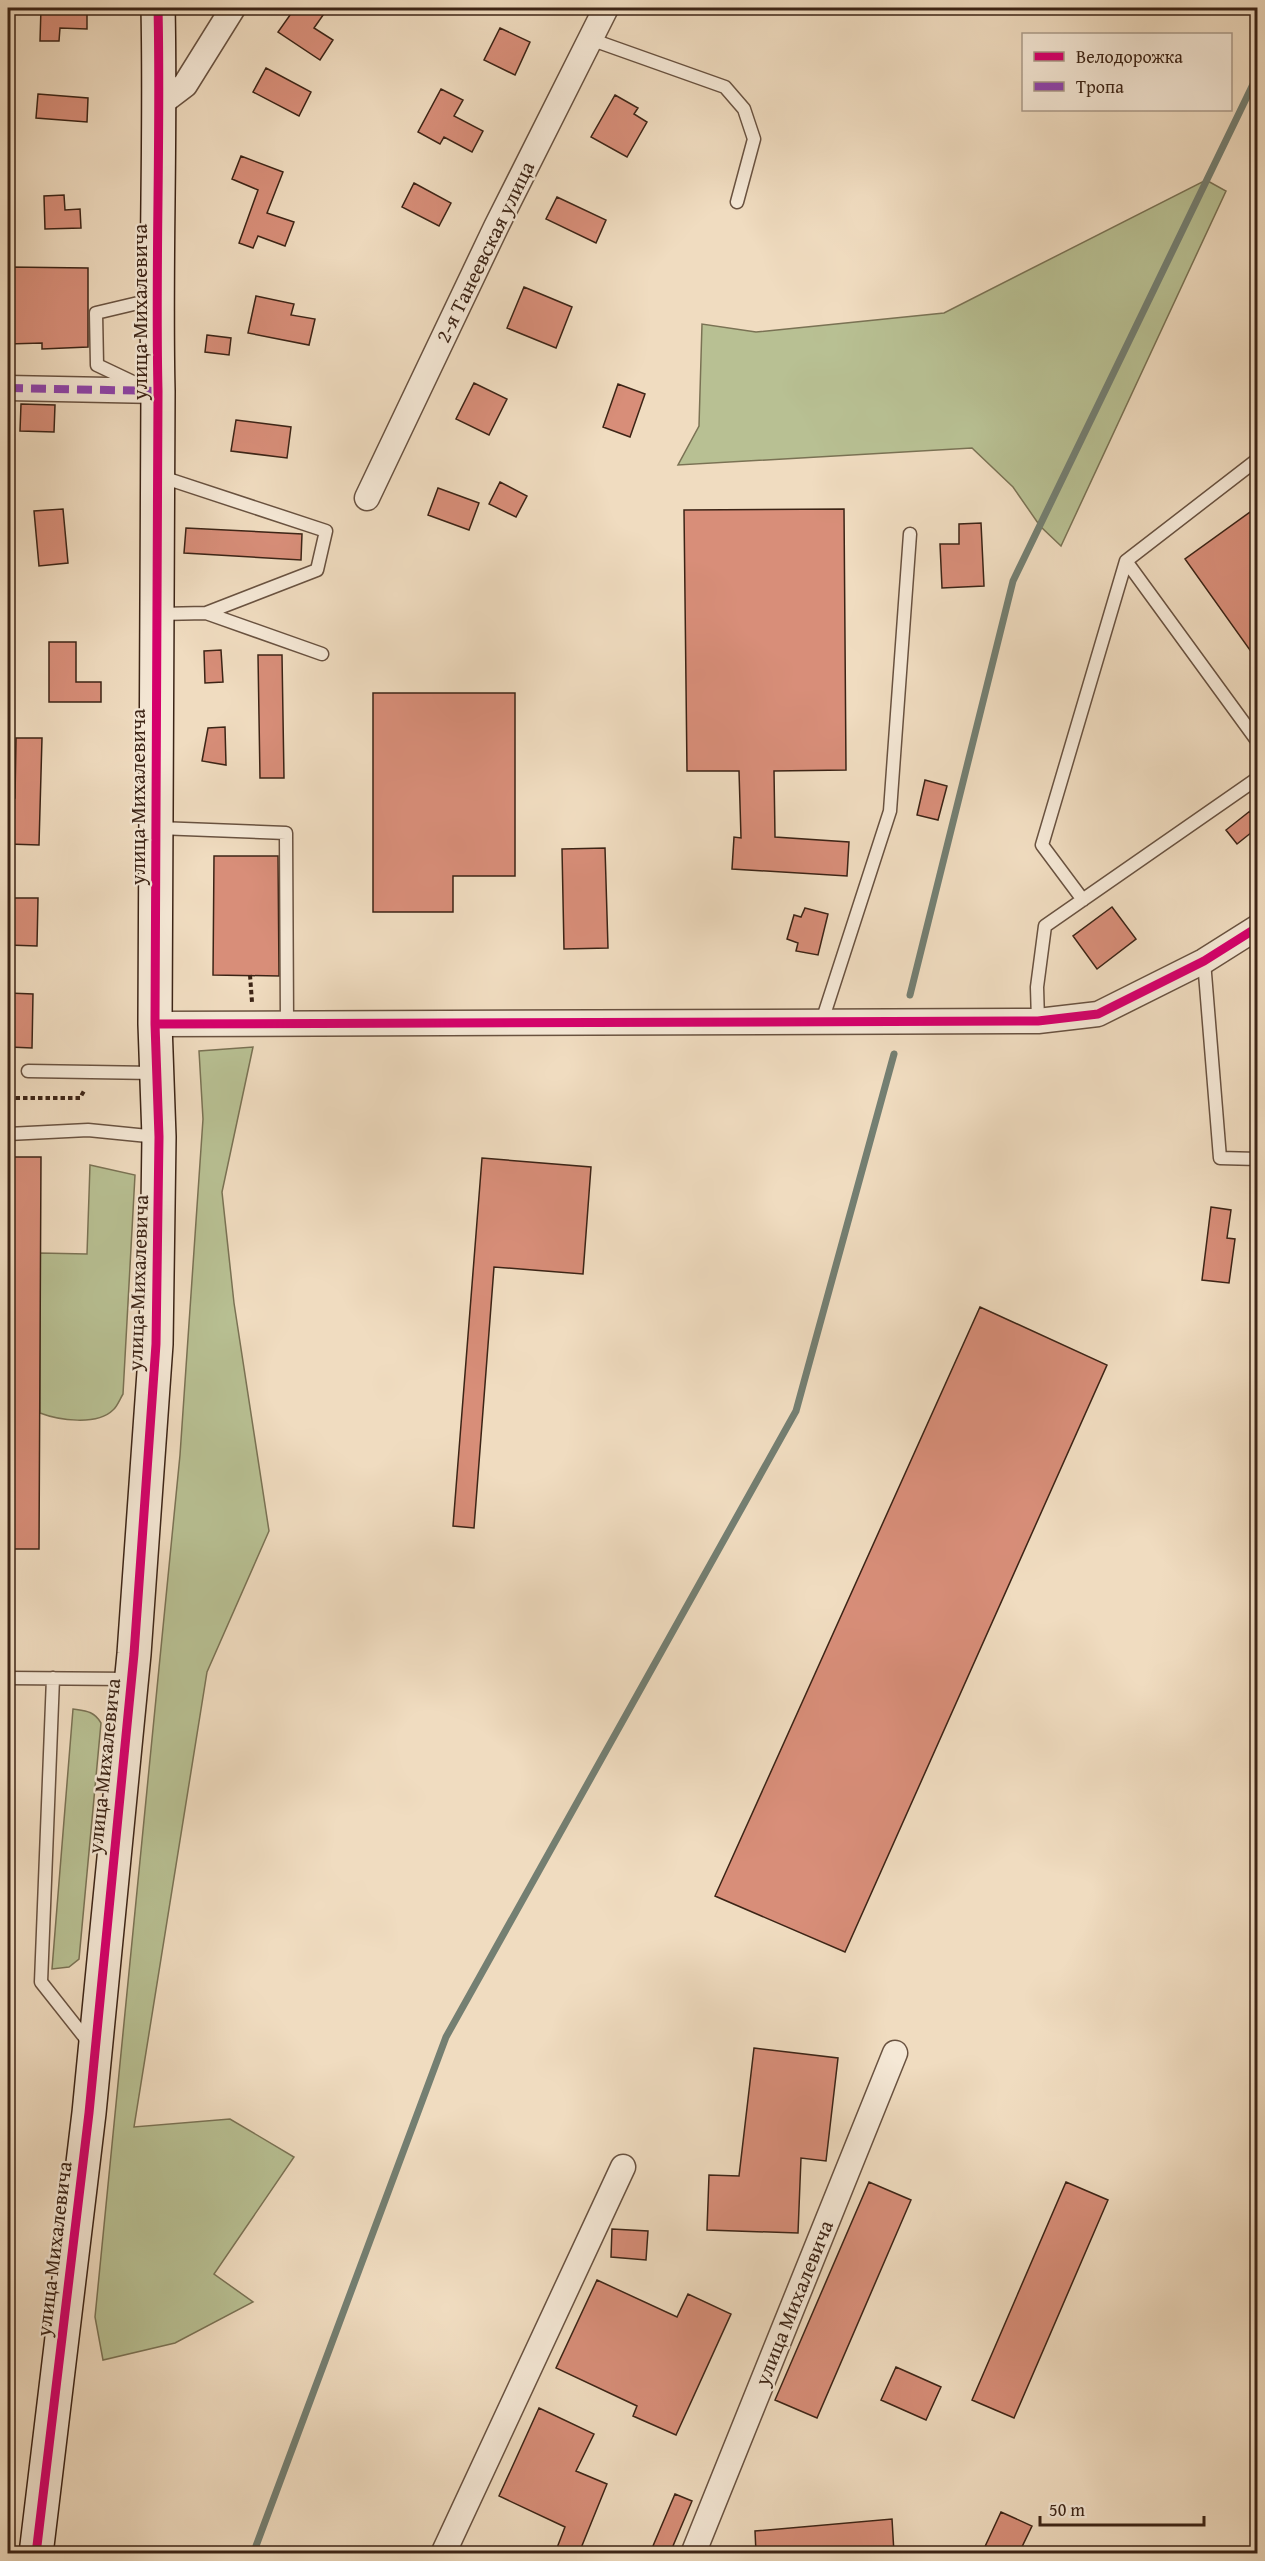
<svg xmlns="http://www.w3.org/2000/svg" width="1265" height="2561" viewBox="0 0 1265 2561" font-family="'Gentium Book Plus',serif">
	<rect width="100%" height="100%" fill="#f0dcc0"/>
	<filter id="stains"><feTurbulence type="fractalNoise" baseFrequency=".00333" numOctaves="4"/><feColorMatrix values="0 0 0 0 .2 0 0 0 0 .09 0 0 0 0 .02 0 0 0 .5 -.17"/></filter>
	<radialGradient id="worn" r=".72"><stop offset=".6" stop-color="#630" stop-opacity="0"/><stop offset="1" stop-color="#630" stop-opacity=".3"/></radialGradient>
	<path fill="#b8c093" stroke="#7a7254" stroke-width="1.5" d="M1206 180 1226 191 1061 546 1040 526 1013 487 972 448 678 465 699 426 702 324 756 332 944 313Z
		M253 1047 222 1192 234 1303 269 1531 207 1672 134 2127 230 2119 294 2157 214 2274 253 2302 175 2343 103 2360 95 2317 180 1455 203 1119 199 1051Z
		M90 1165 135 1175 123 1394C120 1399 117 1407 113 1410 97 1426 58 1420 40 1413V1253L87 1254Z
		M73 1709C86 1711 94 1711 101 1723L79 1959 69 1967 52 1969Z"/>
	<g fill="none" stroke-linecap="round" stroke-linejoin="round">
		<path stroke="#747f72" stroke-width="7" d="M910 995 1013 581 1258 74
			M253 2554 446 2037 796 1411 894 1054"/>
	</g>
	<path fill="#d88e79" stroke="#3c2416" stroke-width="1.5" d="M41 8 87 10V29L60 28 59 41H40Z
		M295 8H328L314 28 333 40 320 60 278 32Z
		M500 28 530 42 515 75 484 60Z
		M266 68 311 92 299 116 253 92Z
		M441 89 463 100 454 116 483 131 472 152 444 137 440 144 418 132Z
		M38 94 88 98 87 122 36 118Z
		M615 95 638 108 634 114 647 122 627 157 591 137Z
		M241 156 283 172 267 213 294 222 285 246 258 236 253 248 239 243 258 190 232 179Z
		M414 183 451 203 439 226 402 207Z
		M64 195 65 210 80 209 81 228 45 229 44 196Z
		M557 197 606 220 596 243 546 219Z
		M8 267 88 268V347L42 349V343L8 344Z
		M524 287 572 307 556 348 507 328Z
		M256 296 294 304 291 315 315 319 309 345 248 333Z
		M207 335 231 338 229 355 205 352Z
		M474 383 507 399 489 435 456 419Z
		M618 384 645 394 630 437 603 427Z
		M21 404 55 405 54 432 20 431Z
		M236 420 291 427 287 458 231 451Z
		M500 482 527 496 516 517 489 504Z
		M438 488 479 503 469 530 428 515Z
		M1257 507V660L1185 559Z
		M63 509 68 563 39 566 34 511Z
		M844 509 846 770 774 771 775 837 849 842 847 876 732 869 734 837 741 838 739 771H687L684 510Z
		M981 523 984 586 942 588 940 544H959V524Z
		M186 528 302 534 301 560 184 553Z
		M49 642H76V682H101V702H49Z
		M221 650 223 682 205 683 204 651Z
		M258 655H282L284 778H260Z
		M373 693H515V876H453V912H373Z
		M225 727 226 765 202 761 208 728Z
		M16 738H42L39 845 8 844V798H15Z
		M925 780 947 786 938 820 917 815Z
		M1250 811 1257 821V828L1237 844 1226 830Z
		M605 848 608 948 564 949 562 849Z
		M214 856H278L279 976 213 975Z
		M8 898H38L37 946 8 945Z
		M1112 907 1136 939 1097 969 1073 936Z
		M805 908 828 914 818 955 796 951 798 943 787 939 794 915 801 917Z
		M8 993 33 994 32 1048 10 1047 11 1020H8Z
		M8 1157H41L39 1549H8Z
		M482 1158 591 1167 583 1274 494 1267 474 1528 453 1526Z
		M1211 1207 1231 1210 1227 1238 1235 1239 1229 1283 1202 1280Z
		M980 1307 1107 1365 845 1952 715 1896Z
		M754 2048 838 2058 826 2161 801 2158 798 2233 707 2230 709 2175 739 2176Z
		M869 2182 911 2200 817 2418 775 2400Z
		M1066 2182 1108 2200 1014 2418 972 2400Z
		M612 2229 648 2231 646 2260 611 2257Z
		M597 2280 677 2317 688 2294 731 2314 676 2435 633 2416 637 2406 556 2368Z
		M896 2367 941 2387 926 2420 881 2400Z
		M539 2408 594 2434 576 2471 607 2484 579 2553H555L565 2527 499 2496Z
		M675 2494 692 2501 670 2553H650Z
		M1001 2512 1032 2526 1019 2553H982Z
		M892 2519 894 2553H756L755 2531Z"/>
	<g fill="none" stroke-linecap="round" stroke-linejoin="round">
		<g stroke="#695240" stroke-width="15">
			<path id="lane" d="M590 39 725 87 744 109 754 139 737 202
				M137 384 97 365 96 313 155 299
				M159 476 326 531 317 570 206 613
				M1126 561 1258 742
				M159 614 206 613 322 654
				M158 828 286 833 287 1022
				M1083 900 1042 845 1126 561 1258 459
				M1204 961 1220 1158 1258 1159
				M822 1021 890 811 910 534
				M1038 1021 1037 987 1045 926 1258 778
				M28 1071 154 1073
				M8 1134 88 1130 158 1137
				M8 1678 130 1679
				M53 1678 41 1982 90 2044"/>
		</g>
		<g stroke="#695240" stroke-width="27">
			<path id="street" d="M160 104 185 85 233 8
				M8 388 158 391
				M367 498 496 227 606 8
				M155 1024 1038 1021 1098 1014 1204 961 1258 927
				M443 2554 623 2167
				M693 2554 895 2053"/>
		</g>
		<g stroke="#3c2416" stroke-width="36">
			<path id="secondary" d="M36 2554 89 2113 134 1654 156 1344 159 1137 155 1024 158 391C155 263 161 135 158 8"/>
		</g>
		<path stroke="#3c2416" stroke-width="4" stroke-dasharray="4.5 3" stroke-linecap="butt" d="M250 975 252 1002
			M8 1098H80L85 1089"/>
		<use href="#lane" stroke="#f5e8d6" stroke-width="12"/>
		<use href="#street" stroke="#f5e8d6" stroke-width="24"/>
		<use href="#secondary" stroke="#f5e8d6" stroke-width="33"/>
		<path stroke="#8e44ad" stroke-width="8" stroke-dasharray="15 8" stroke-linecap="butt" d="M8 388 158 391"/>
		<g stroke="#f5e8d6" stroke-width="13">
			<path id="cycleway" d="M155 1024 1038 1021 1098 1014 1204 961 1258 927
				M36 2554 89 2113 134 1654 156 1344 159 1137 155 1024 158 391C155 263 161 135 158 8"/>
		</g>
		<use href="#cycleway" stroke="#d6006c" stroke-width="9"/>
	</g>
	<g text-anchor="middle" stroke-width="4.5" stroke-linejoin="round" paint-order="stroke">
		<g font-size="21" fill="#3c2416" stroke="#f5e8d6">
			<text transform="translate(485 252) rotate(-64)" y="7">2-я Танеевская улица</text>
			<text transform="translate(140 312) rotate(-90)" y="7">улица Михалевича</text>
			<text transform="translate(138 797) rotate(-90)" y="7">улица Михалевича</text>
			<text transform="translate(138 1283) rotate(-88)" y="7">улица Михалевича</text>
			<text transform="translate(104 1766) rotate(-84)" y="7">улица Михалевича</text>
			<text transform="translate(54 2249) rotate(-83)" y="7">улица Михалевича</text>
			<text transform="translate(794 2303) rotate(-68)" y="7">улица Михалевича</text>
		</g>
	</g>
	<rect width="1265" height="2561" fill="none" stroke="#f0dcc0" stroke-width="30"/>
	<rect x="9" y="9" width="1247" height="2543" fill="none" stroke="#3c2416" stroke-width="3"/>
	<rect x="15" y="15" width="1235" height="2531" fill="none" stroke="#3c2416" stroke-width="1.5"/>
	<rect x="1022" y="33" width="210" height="78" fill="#f5e8d6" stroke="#ab9a89" stroke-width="1.5"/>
	<rect x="1034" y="52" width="30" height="9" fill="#d6006c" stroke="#ab9a89" stroke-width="1.5"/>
	<text x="1076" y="63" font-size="18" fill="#3c2416">Велодорожка</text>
	<rect x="1034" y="82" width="30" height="9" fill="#8e44ad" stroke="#ab9a89" stroke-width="1.5"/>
	<text x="1076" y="93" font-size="18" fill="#3c2416">Тропа</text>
	<path d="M1040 2516v9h164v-9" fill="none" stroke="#3c2416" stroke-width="3"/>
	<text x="1049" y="2516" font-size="18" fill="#3c2416" stroke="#f5e8d6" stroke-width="4.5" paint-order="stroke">50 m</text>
	<rect width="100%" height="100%" filter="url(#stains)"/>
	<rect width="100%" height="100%" fill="url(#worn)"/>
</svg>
